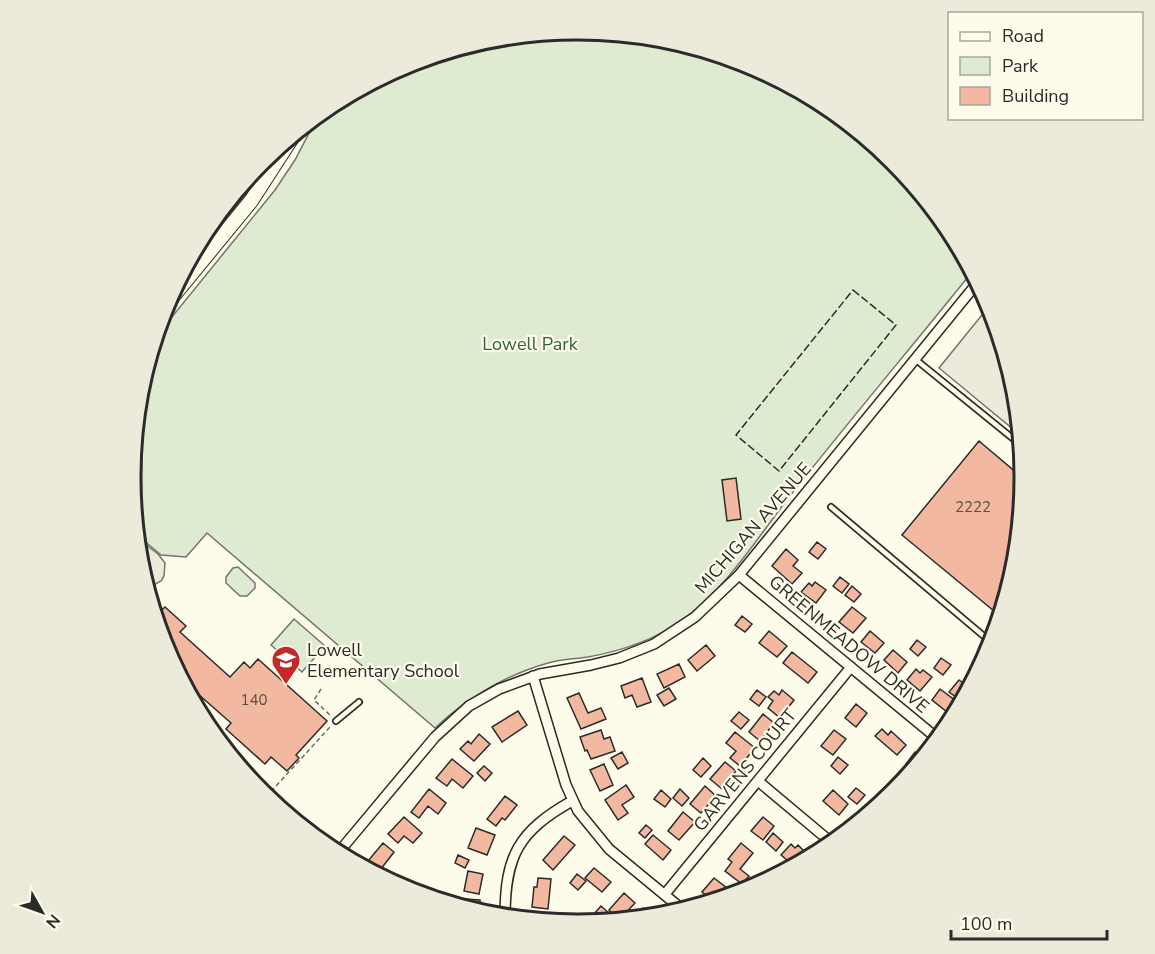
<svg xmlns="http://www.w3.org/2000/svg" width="1155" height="954" viewBox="0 0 1155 954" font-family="'Nunito Sans',sans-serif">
	<rect width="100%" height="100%" fill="#fdfbea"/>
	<path fill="#deebd1" stroke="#74746e" stroke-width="1.5" d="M578 30 665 39 749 64 826 106 894 161 949 229 972 272C914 344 854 415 797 487 761 532 728 588 681 621 654 640 621 651 588 657 575 659 561 659 548 663 506 675 467 698 435 728L207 533 186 557 161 555 136 534 131 477 139 389 154 339 275 190 295 160 319 114 329 105 407 64 491 39Z
		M238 567 255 583V588L247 596H240L226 583V577L233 568Z
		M294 619 325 646 302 672 271 645Z"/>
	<path fill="#eceadb" stroke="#74746e" stroke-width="1.5" d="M990 305 1016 390 1020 435 939 368Z
		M137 538 158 554 165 563 164 576 161 581 152 586H146L139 564Z"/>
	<path fill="#f2b8a0" stroke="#2b2b2b" stroke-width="1.5" d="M979 441 1024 479 1016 565 1000 616 902 535Z
		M736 478 741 519 727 521 722 480Z
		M817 542 826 549 818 559 809 552Z
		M786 549 798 560 793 566 802 573 792 584 772 566Z
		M840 577 849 584 842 593 833 586Z
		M815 582 826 590 816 603 801 592 809 583 812 586Z
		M852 586 861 594 854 602 845 595Z
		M165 607 186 626 180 632 230 677 244 662 250 668 258 659 327 721 296 755 299 758 287 771 271 757 265 764 226 729 231 723 181 679 164 648 155 616Z
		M852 607 866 618 853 633 839 622Z
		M742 616 752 624 745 632 735 625Z
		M769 631 787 646 777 657 759 643Z
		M870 631 884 643 875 653 861 642Z
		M917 640 926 647 918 656 910 649Z
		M706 645 715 656 697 671 688 660Z
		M893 650 907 662 898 673 884 660Z
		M792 652 817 672 808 683 783 663Z
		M941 658 951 665 943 675 934 668Z
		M679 664 685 677 664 688 657 674Z
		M916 669 920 673 923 670 932 677 920 691 907 680Z
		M642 678 651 702 637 707 632 695 625 698 621 686Z
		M959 680 969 687 959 699 949 692Z
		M669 688 676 699 664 706 657 695Z
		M940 689 956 701 947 712 932 700Z
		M757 690 766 697 759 706 750 699Z
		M782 690 794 700 780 718 768 708 773 701 768 697 774 691 779 695Z
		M579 693 588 713 601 708 606 719 581 729 567 698Z
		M856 704 867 713 856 727 845 718Z
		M518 711 527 725 502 742 492 727Z
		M739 712 749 720 741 729 731 721Z
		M763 714 774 723 760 741 749 732Z
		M882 729 888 735 891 731 906 745 897 755 875 736Z
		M601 730 604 739 610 737 615 751 591 759 587 750 585 751 580 737Z
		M834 730 846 739 833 755 821 746Z
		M735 732 755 748 740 766 730 758 736 751 726 743Z
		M479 734 490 744 474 761 460 749 468 741 471 744Z
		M622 752 628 763 618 769 611 758Z
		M915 752 922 758 912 770 906 764Z
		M838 757 848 765 840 774 831 766Z
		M703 758 711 766 701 777 693 770Z
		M452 759 473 776 463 788 452 779 447 786 436 778Z
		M725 762 736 771 722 789 710 779Z
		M604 764 613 785 600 791 590 770Z
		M484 766 492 773 485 781 477 773Z
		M626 785 634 797 622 805 628 813 618 820 605 800Z
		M705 786 716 796 701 813 690 804Z
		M856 788 865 795 857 804 848 797Z
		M429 789 446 803 438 814 428 806 419 818 411 812Z
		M680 789 689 798 682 806 673 798Z
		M661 790 671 799 665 807 654 799Z
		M833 790 848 804 839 815 823 801Z
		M505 796 517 805 505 820 502 818 496 826 487 819Z
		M683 812 695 822 679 840 668 831Z
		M859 812 865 817 853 826 850 824Z
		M404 817 422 833 413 843 404 836 398 843 388 834Z
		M763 817 774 826 763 840 751 831Z
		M646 825 652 830 645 838 639 833Z
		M476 828 495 835 487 855 468 848Z
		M773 833 783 842 776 851 766 842Z
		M653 835 671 850 663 860 645 844Z
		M564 836 575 845 553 870 543 860Z
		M383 843 394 852 377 874 363 867Z
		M741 843 753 853 740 869 749 876 742 884 725 871 732 862 728 859Z
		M791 844 795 848 798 845 807 854 798 863 792 867 789 864 786 867 784 865 788 861 781 855Z
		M458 855 469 860 465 868 455 863Z
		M594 868 611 882 602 892 585 878Z
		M468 871 483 874 479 894 464 891Z
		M577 874 586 881 578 890 570 883Z
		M538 878 551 879 548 909 532 907 534 887H537Z
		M714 878 727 888 719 899 713 901 702 892Z
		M624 893 635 903 619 920 609 910Z
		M465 899 480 900V912L464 907Z
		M601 906 610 914 605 921 601 922 593 915Z
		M643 908 653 917 634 918Z
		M534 915 551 917 550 921 534 920Z"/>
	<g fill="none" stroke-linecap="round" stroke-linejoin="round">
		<g stroke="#2b2b2b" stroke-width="8">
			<path id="lane" d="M915 359 1021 445
				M831 507 992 643
				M336 721 359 702"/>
		</g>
		<g stroke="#2b2b2b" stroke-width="12">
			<path id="street" d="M739 575 938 739
				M533 676 566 785 578 811 609 849 683 910
				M758 781 832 843
				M338 853 435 737 469 706 499 689 540 674 591 665 619 658 654 644 695 617 739 575 978 282
				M665 894 851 667
				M505 917C505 855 519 831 572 801"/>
		</g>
		<g stroke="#2b2b2b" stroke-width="16">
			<path id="secondary" d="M164 307 251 201 295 133"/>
		</g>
		<path stroke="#6a6964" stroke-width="1.5" stroke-dasharray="4.5 3" stroke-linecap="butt" d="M321 689 314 700 330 715
			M266 797 330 727"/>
		<use href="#lane" stroke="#fdfbea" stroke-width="4.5"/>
		<use href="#street" stroke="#fdfbea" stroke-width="9"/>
		<use href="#secondary" stroke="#fdfbea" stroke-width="14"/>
		<path stroke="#2b2b2b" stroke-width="1.5" stroke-dasharray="8 3" stroke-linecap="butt" d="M853 290 896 325 779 471 736 435Z"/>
	</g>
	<defs>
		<g id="school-pin" transform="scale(1.5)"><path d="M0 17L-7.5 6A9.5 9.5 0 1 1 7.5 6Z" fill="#c62828" stroke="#fdfbea"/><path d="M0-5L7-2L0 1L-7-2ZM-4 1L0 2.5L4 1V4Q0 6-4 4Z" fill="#fff"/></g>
	</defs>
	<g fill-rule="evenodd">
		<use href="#school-pin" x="286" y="660"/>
	</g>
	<g text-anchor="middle" stroke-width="4.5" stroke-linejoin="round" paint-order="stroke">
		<g font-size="15" fill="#5d4e48">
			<text x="973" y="512">2222</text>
			<text x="254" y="705">140</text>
		</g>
		<g font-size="18" fill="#34623c" stroke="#fdfbea">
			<text x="530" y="350">Lowell Park</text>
		</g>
		<g font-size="18" fill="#2b2b2b" stroke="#fdfbea">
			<text transform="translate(753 528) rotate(-49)" y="6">MICHIGAN AVENUE</text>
			<text transform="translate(849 644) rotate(40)" y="6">GREENMEADOW DRIVE</text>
			<text transform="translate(745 770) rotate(-51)" y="6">GARVENS COURT</text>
		</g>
		<g font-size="18" fill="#2b2b2b" stroke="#fdfbea" text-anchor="start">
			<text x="307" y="656">Lowell<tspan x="307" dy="21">Elementary School</tspan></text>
		</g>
	</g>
	<path d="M0 0H1155V954H0ZM577 40H578A436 436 0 0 1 1014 476V478A436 436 0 0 1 578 914H577A436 436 0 0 1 141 478V476A436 436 0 0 1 577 40Z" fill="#eceadb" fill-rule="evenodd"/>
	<path fill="none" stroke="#2b2b2b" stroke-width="3" d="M577 40H578A436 436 0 0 1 1014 476V478A436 436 0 0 1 578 914H577A436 436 0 0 1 141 478V476A436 436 0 0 1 577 40Z"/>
	<rect x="948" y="12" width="195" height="108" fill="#fdfbea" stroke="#a9a89e" stroke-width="1.5"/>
	<rect x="960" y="32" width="30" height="9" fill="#fdfbea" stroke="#a9a89e" stroke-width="1.5"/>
	<text x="1002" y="42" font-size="18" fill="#2b2b2b">Road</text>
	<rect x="960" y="57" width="30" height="18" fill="#deebd1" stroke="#a9a89e" stroke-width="1.5"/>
	<text x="1002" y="72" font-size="18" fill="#2b2b2b">Park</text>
	<rect x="960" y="87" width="30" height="18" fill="#f2b8a0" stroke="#a9a89e" stroke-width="1.5"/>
	<text x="1002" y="102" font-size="18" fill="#2b2b2b">Building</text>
	<g transform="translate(42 912) rotate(130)" stroke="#fdfbea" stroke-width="4.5" paint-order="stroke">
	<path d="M0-4.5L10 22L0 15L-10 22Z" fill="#2b2b2b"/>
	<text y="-9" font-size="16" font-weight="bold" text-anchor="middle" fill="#2b2b2b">N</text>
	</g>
	<path d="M951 930v9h156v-9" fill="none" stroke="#2b2b2b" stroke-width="3"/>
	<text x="960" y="930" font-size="18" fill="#2b2b2b" stroke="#fdfbea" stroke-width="4.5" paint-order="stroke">100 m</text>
</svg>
